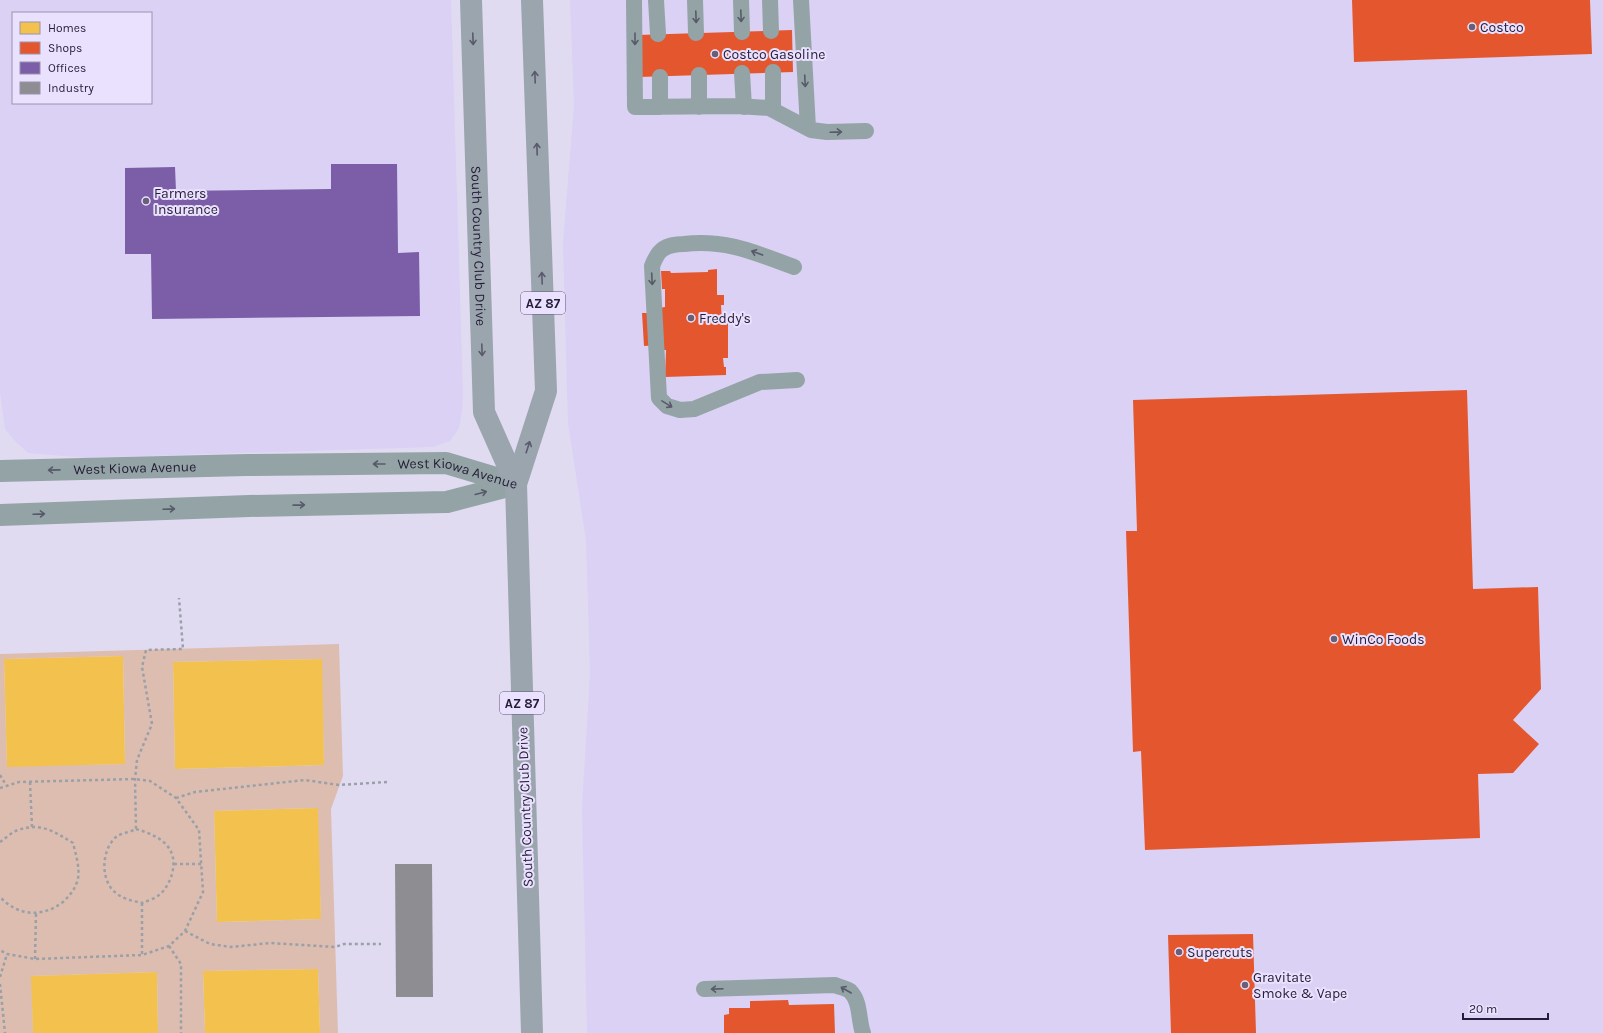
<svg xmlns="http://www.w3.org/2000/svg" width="1603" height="1033" viewBox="0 0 1603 1033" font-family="Karla,sans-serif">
	<rect width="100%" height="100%" fill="#e1dbf2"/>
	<path fill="#dad1f4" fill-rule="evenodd" d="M0 0H451L463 394 462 411 459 428 450 441 432 447 86 458 28 453 14 440 5 429 0 393ZM13 13H151V103H13Z
		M570 0H1603V1033H587L582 807 590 673 586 540 568 423 563 243 574 105Z"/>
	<path fill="#debdb1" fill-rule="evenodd" d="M339 644 343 776 331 809 338 1033H320L318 969 203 971 205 1033H158L157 972 32 976 33 1033H0V654ZM123 656 125 764 7 766 4 659ZM321 659 324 765 175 769 173 662ZM317 808 321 919 217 922 214 811Z"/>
	<path fill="#f2c14e" d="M123 656 125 764 7 767 4 659Z
		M322 659 324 765 175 769 173 662Z
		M318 808 321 919 217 922 214 811Z
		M318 969 320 1033H205L203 971Z
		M157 972 158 1033H33L31 976Z"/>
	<path fill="#e4572e" d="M1352 0H1590L1592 54 1354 62Z
		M792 30 793 72 639 77 638 35Z
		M717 269V295H724V305H721L722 323H728V358H723L724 367H726V375L665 377 666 350H661V345L644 346 642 313H660L659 308 665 307V289H662L661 271H670L671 273 708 272V270Z
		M1467 390 1473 589 1538 587 1541 689 1513 720 1539 744 1513 773 1478 774 1480 838 1145 850 1141 751 1133 752 1126 531H1137L1133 400Z
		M1253 934 1256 1033H1171L1168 935Z
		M788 1000 789 1005 834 1004 835 1033H724V1015L729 1014V1008H750V1001Z"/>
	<path fill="#7b5ea7" d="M331 164H397L398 253 419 252 420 316 152 319 151 254H125V168L175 167 176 191 331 189Z"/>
	<path fill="#8d8d92" d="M395 864H432L433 997H396Z"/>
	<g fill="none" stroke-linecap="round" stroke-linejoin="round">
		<path stroke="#99a0a7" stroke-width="2.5" stroke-dasharray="3 3" stroke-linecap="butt" d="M0 775 6 785
			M30 782 32 827
			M0 788 19 782 135 779 150 781 176 798 199 830 203 892 185 931 169 946 142 955 35 959 7 954 0 950
			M176 798 195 792 305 780 339 785 387 782
			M136 829C160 836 179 847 172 874 170 881 165 891 159 895 154 899 147 901 142 903 133 901 123 899 116 893 100 881 101 850 116 837 121 833 131 832 136 829L135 779 137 760 152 724 142 667 146 650 183 649 179 598
			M0 842C6 838 12 832 18 830 41 822 55 832 73 843 76 855 81 871 77 882 74 891 69 896 63 902 42 918 18 916 0 897
			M174 864H201
			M142 903V955
			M185 931 210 944 231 947 270 943 335 947 344 944H381
			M169 946 181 964V1033
			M35 959 36 914
			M0 977 7 954
			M0 984 5 1033"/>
		<path stroke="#94a4a6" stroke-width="16" d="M634 0 635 107 738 106 769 108 811 130 827 132 866 131
			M656 0 658 34
			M695 0 696 33
			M741 0 742 32
			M770 0 771 31
			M801 0 808 128
			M773 72V110
			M742 73 744 107
			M699 75V107
			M660 77V107
			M794 267C756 253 726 239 684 244 678 244 669 245 663 249 658 252 654 261 652 266L659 398 667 406 680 410 694 409 760 382 797 380
			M704 989 835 985C839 987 846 988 850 991 861 1002 858 1019 863 1033"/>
		<g stroke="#94a4a6" stroke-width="22">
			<path id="s1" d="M0 471 247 465 446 463 516 484"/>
			<path d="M0 515 249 506 447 502 516 484"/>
		</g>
		<g stroke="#9aa5ae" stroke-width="22">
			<path id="s2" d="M471 0 484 412 516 484"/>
			<path d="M532 1033 516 484 546 391 532 0"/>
		</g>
	</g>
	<defs><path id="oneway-shaft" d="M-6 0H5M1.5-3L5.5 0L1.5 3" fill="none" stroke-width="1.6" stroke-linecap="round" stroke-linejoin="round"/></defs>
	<g stroke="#575a69">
		<use href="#oneway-shaft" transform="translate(741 16) rotate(88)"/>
		<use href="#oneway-shaft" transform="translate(696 17) rotate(88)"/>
		<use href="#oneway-shaft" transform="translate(635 39) rotate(90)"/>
		<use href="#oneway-shaft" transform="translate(805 81) rotate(87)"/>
		<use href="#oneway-shaft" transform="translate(836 132) rotate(-2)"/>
		<use href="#oneway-shaft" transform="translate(757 253) rotate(-160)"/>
		<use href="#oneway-shaft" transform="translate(652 279) rotate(87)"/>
		<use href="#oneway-shaft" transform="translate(667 404) rotate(31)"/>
		<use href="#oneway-shaft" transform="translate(379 464) rotate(180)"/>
		<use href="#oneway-shaft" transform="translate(54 470) rotate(179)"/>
		<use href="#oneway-shaft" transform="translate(481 493) rotate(-15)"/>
		<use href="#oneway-shaft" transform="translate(299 505) rotate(-1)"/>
		<use href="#oneway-shaft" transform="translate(169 509) rotate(-2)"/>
		<use href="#oneway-shaft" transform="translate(39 514) rotate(-2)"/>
		<use href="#oneway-shaft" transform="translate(717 989) rotate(178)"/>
		<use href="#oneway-shaft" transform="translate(846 990) rotate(-150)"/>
	</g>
	<g stroke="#5a5a6d">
		<use href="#oneway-shaft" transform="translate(473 39) rotate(88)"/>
		<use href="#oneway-shaft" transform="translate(535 77) rotate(-92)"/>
		<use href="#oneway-shaft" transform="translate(537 149) rotate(-92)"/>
		<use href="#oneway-shaft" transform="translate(542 278) rotate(-92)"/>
		<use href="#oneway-shaft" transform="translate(482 350) rotate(88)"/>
		<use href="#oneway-shaft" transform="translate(528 447) rotate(-72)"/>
	</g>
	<g fill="#676078" stroke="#e9e1fd" stroke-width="1.5">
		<circle cx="1472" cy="27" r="4"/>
		<circle cx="715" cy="54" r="4"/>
		<circle cx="146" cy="201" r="4"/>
		<circle cx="691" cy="318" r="4"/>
		<circle cx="1334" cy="639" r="4"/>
		<circle cx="1179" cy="952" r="4"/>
		<circle cx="1245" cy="985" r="4"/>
	</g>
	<g text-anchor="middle" stroke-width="4" stroke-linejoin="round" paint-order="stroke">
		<g fill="#e9e1fd" stroke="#605872" stroke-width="1">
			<rect x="521" y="292" width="44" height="22" rx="3"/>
			<rect x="500" y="692" width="44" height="22" rx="3"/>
		</g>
		<g font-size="13" font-weight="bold" fill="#251d37">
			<text x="543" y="308">AZ 87</text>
			<text x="522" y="708">AZ 87</text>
		</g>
		<g font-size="14" fill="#251d37" stroke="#e9e1fd" text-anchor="start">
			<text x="1480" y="32">Costco</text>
			<text x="723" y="59">Costco Gasoline</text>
			<text x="154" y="198">Farmers<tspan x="154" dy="16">Insurance</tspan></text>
			<text x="699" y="323">Freddy's</text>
			<text x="1342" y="644">WinCo Foods</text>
			<text x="1187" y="957">Supercuts</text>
			<text x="1253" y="982">Gravitate<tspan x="1253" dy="16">Smoke &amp; Vape</tspan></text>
		</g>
		<g font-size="14" fill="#251d37" stroke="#e9e1fd">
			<text dy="5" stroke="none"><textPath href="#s2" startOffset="246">South Country Club Drive</textPath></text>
			<text dy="5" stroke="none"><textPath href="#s1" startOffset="135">West Kiowa Avenue</textPath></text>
			<text dy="5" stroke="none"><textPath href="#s1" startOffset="459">West Kiowa Avenue</textPath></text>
			<text transform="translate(525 807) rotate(-92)" y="5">South Country Club Drive</text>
		</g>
	</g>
	<rect x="12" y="12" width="140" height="92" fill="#e9e1fd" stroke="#9b93ae"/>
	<rect x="20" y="22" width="20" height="12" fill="#f2c14e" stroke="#9b93ae"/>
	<text x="48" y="32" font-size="12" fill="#251d37">Homes</text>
	<rect x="20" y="42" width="20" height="12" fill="#e4572e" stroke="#9b93ae"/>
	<text x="48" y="52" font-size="12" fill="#251d37">Shops</text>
	<rect x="20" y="62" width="20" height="12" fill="#7b5ea7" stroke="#9b93ae"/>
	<text x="48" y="72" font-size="12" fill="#251d37">Offices</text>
	<rect x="20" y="82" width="20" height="12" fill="#8d8d92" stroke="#9b93ae"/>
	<text x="48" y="92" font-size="12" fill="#251d37">Industry</text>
	<path d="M1463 1013v6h85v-6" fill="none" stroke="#251d37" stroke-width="2"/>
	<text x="1469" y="1013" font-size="12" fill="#251d37" stroke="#e9e1fd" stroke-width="3" paint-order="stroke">20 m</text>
</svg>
